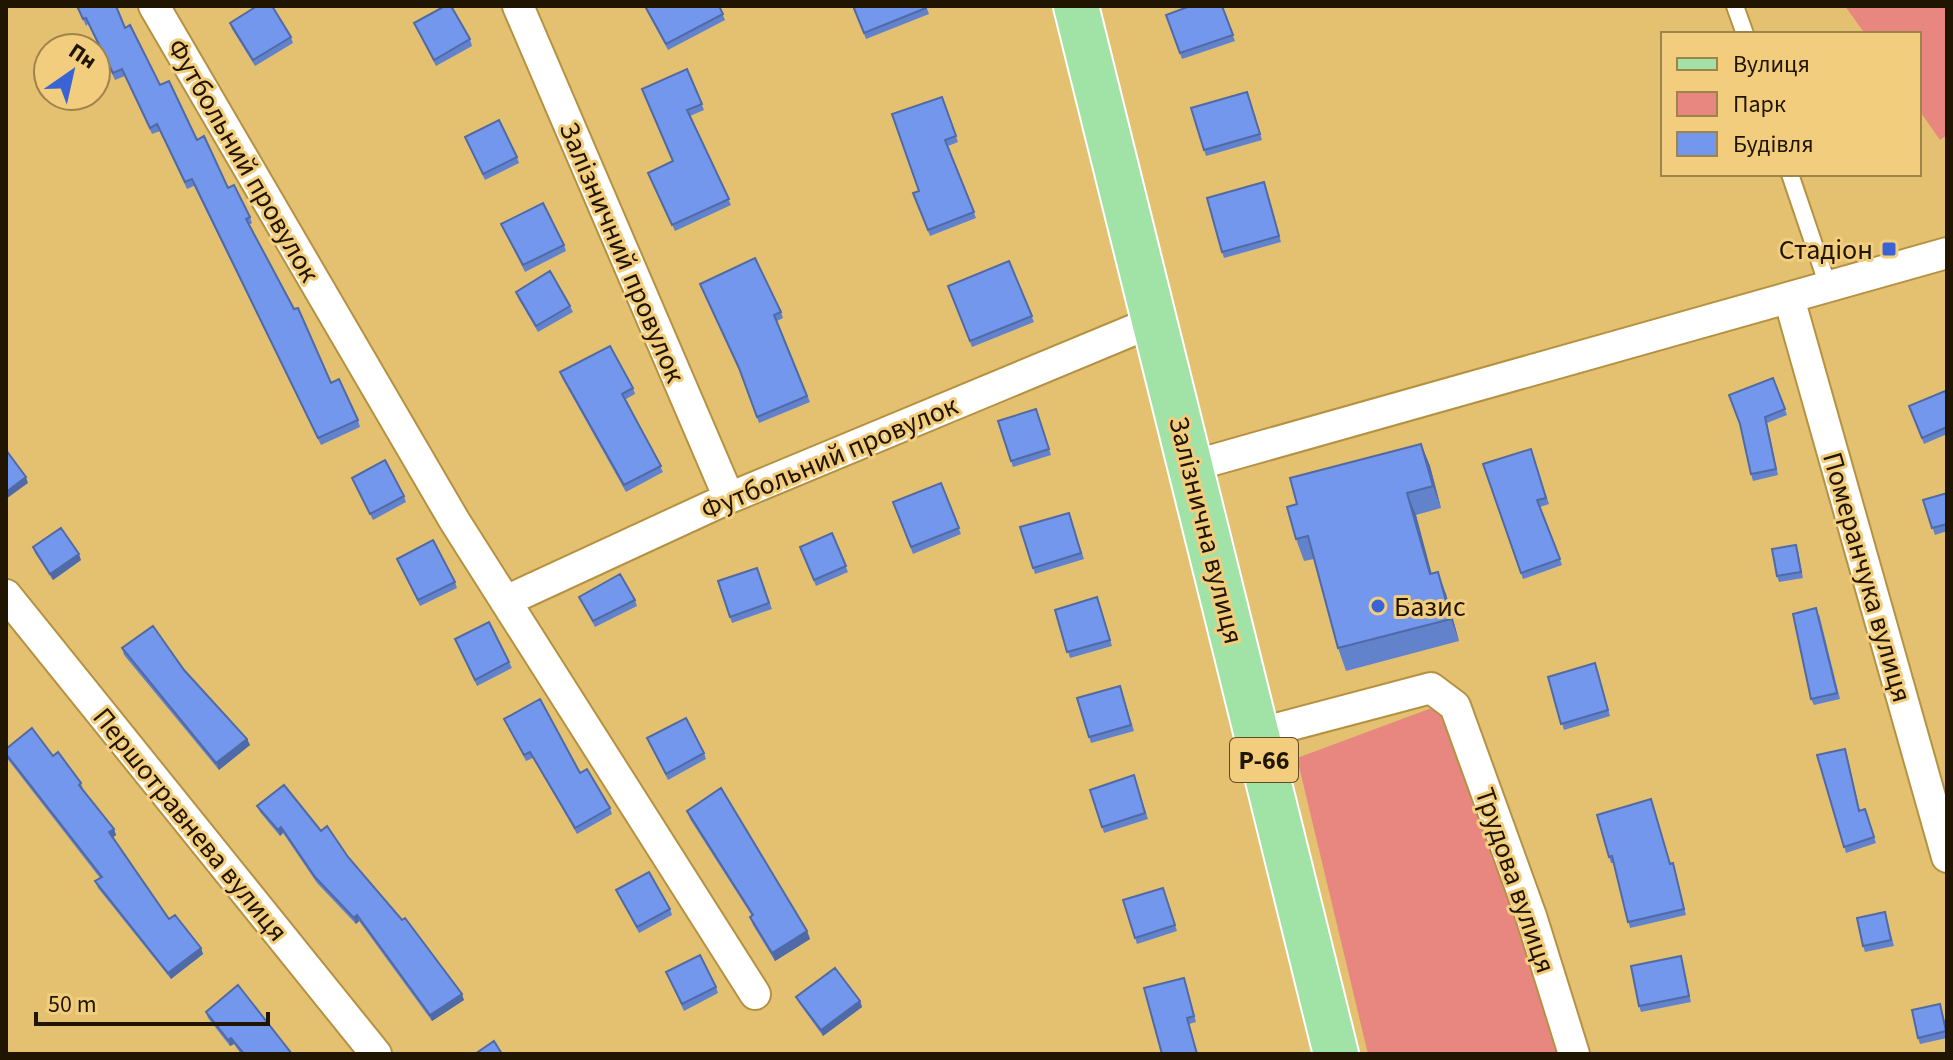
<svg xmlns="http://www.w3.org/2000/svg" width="1953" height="1060" viewBox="0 0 1953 1060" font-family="'Source Sans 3',sans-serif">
	<rect width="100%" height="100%" fill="#e4c071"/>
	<path fill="#e78780" d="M1845 6H1947V135L1940 140 1919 110V34H1865Z
		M1437 706 1487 829 1558 1054H1368L1297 758Z"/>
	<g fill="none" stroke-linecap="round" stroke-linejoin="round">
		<g stroke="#b59242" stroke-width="20">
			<path id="lane" d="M1735 6 1745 34
				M1790 174 1828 286"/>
		</g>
		<g stroke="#b59242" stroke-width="34">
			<path id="street" d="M154 6 454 520 755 994
				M518 6 729 498
				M1789 298 1947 857
				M1192 466 1947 253
				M6 595 376 1054
				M506 601 729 498 1155 321
				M1257 734 1431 688 1455 706 1531 916 1574 1054"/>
		</g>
		<g stroke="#fff" stroke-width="48">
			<path id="primary" d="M1076 6 1336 1054"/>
		</g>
		<use href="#lane" stroke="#fff" stroke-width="16"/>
		<use href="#street" stroke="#fff" stroke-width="30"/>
		<use href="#primary" stroke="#a1e2a7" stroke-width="44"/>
	</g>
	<path fill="#6282cc" d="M77 6 125 28 160 85 228 188 250 217 252 223 249 225 331 383 358 420 360 427 321 445 194 186 187 189 160 131 152 134 125 76 115 80 88 24 86 26Z
		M644 6H719L725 20 668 50Z
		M853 6H926L929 14 866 39Z
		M1222 6 1235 41 1182 59 1166 15Z
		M230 23 291 37 293 43 255 66 232 29Z
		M414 23 470 39 472 46 436 66Z
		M687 69 704 110 690 116 731 205 675 231 648 173 673 161Z
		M1247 92 1262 140 1206 156 1191 108Z
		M942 97 958 142 948 146 976 218 930 236 913 193 919 191Z
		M465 137 517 157 519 163 485 180Z
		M1266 188 1281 242 1224 258 1222 252Z
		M501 224 564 245 566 251 525 272Z
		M1009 261 1034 322 972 347 948 286Z
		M700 284 781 312 783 318 777 321 810 402 759 423 741 374Z
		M516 292 570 306 573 312 538 332 518 298Z
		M560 372 633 388 635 394 626 399 663 472 626 492 562 378Z
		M1773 378 1787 415 1767 423 1778 475 1753 481 1751 474Z
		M1947 396V434L1924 444 1909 406Z
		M1036 409 1051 455 1013 467 998 421Z
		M1421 444 1430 466 1441 508 1416 515 1431 574 1446 594 1459 641 1346 671 1338 648 1314 559 1304 561 1296 539 1297 504Z
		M1531 449 1549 504 1540 507 1562 565 1523 579 1483 464Z
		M352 478 404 496 406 502 373 520Z
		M941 483 961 534 913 554 893 502Z
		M1947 493V531L1935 535 1923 500Z
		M1069 513 1084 559 1035 574 1020 527Z
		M832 533 848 572 816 586 800 547Z
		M33 547 81 560 53 580 35 553Z
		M1798 551 1803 578 1779 582 1777 576Z
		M397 559 455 582 457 588 420 606Z
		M757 568 772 609 732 623 718 581Z
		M579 597 635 600 637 606 595 627Z
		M1097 597 1112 646 1070 658 1055 610Z
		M1819 614 1840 699 1814 705 1811 699Z
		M455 639 509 662 512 668 477 686Z
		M122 648 184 670 247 739 250 745 219 770 124 655Z
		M1595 663 1610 716 1564 730 1548 677Z
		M1120 686 1134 731 1091 743 1077 698Z
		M504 719 580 773 610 808 612 814 577 834 533 758 526 761Z
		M647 738 704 753 706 759 668 780Z
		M6 749 53 756 81 783 83 789 82 790 114 829 116 835 113 837 169 919 201 948 203 954 171 979 98 888 95 881 100 878 6 757Z
		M1817 755H1847L1860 811 1865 809 1876 843 1846 853Z
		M1134 775 1148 819 1104 833 1090 790Z
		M257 806 321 831 348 857 464 1000 432 1021 359 921 356 924 317 883 283 833 280 836 260 812Z
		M687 811 807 931 810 939 775 961 753 925 750 917 752 916 690 819Z
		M1597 815 1670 864 1675 869 1686 915 1630 928 1614 863H1611L1609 857Z
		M1163 888 1177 931 1137 944 1123 900Z
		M616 890 670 909 672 915 639 933Z
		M1885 912 1894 946 1865 952 1863 946Z
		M1681 956 1691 1002 1641 1012 1639 1006Z
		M666 972 716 987 718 993 684 1011Z
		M1186 984 1196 1022 1189 1024 1197 1054H1162Z
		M796 997 860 1001 862 1007 823 1036 799 1003Z
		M1940 1004 1947 1030V1038L1920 1044 1918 1038Z
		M206 1012 292 1054H241L234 1044 230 1046 208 1018Z"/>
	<path fill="#506aa6" d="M1421 444 1430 466 1441 508 1433 486Z
		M26 477 28 483 6 499V492Z
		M1407 493 1416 515 1438 597 1430 574Z
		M79 554 81 560 53 580 50 574Z
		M1438 572 1446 594 1459 641 1451 619Z
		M247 739 250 745 219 770 216 763Z
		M281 827 283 833 280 836 278 830Z
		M114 829 116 835 111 839 109 832Z
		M357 915 359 921 356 924 354 918Z
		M807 931 810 939 775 961 772 953Z
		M201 948 203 954 171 979 168 973Z
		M462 994 464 1000 432 1021 430 1015Z
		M860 1001 862 1007 823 1036 821 1030Z
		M231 1038 234 1044 230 1046 228 1040Z"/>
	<path fill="#7297ed" stroke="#506aa6" stroke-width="2" d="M77 6H116L125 28 130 25 160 85 169 81 197 140 204 136 228 188 234 185 250 217 246 219 294 309 298 308 331 383 339 379 358 420 318 438 192 179 185 182 157 124 150 128 122 69 113 73 86 18 83 19Z
		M257 6H272L291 37 253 60 230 23Z
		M445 6H451L470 39 434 60 414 23Z
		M645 6H719L723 14 666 44Z
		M853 6H926V8L864 33Z
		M1190 6H1222L1233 35 1180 53 1166 15Z
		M687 69 702 104 687 110 729 199 672 225 648 173 673 161 642 89Z
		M1247 92 1260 134 1204 150 1191 108Z
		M942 97 956 136 945 140 974 212 928 230 913 193 919 191 892 114Z
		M499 120 517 157 483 174 465 137Z
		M1264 182 1279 236 1222 252 1207 198Z
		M543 203 564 245 523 265 501 224Z
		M755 258 781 312 774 315 807 396 757 417 739 368 700 284Z
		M1009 261 1032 316 970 341 948 286Z
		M550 271 570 306 536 326 516 292Z
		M610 346 633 388 622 394 661 466 624 485 560 372Z
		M1773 378 1785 409 1765 417 1776 469 1751 474 1740 424 1729 395Z
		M1945 391 1947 396V427L1922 438 1909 406Z
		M1036 409 1049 449 1011 461 998 421Z
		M1421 444 1433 486 1407 493 1430 574 1438 572 1451 619 1338 648 1308 536 1296 539 1287 507 1297 504 1290 478Z
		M1531 449 1546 498 1537 500 1560 559 1521 573 1483 464Z
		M6 450 26 477 6 492Z
		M385 460 404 496 370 514 352 478Z
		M941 483 959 528 911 547 893 502Z
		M1947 493V524L1932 528 1923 500Z
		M1069 513 1081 553 1033 568 1020 527Z
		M61 528 79 554 50 574 33 547Z
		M832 533 846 566 814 580 800 547Z
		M433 540 455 582 418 600 397 559Z
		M1796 545 1801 572 1777 576 1772 549Z
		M757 568 769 603 730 617 718 581Z
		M620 574 635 600 593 621 579 597Z
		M1097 597 1110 640 1067 652 1055 610Z
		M1816 608 1837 693 1811 699 1793 614Z
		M489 622 509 662 475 680 455 639Z
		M153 626 184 670 247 739 216 763 122 648Z
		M1595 663 1608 710 1561 724 1548 677Z
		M1120 686 1131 725 1089 737 1077 698Z
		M540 699 580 773 587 769 610 808 575 828 530 752 524 755 504 719Z
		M686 718 704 753 666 774 647 738Z
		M32 728 53 756 58 752 81 783 79 785 114 829 109 832 169 919 175 915 201 948 168 973 95 881 102 877 6 754V749Z
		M1845 749 1859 811 1865 809 1874 837 1844 847 1817 755Z
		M1134 775 1145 813 1102 827 1090 790Z
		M284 785 321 831 327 826 348 857 402 920 405 918 462 994 430 1015 357 915 354 918 315 877 281 827 278 830 257 806Z
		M721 788 807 931 772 953 750 917 753 915 687 811Z
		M1651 799 1670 864 1673 863 1684 909 1628 922 1612 856 1609 857 1597 815Z
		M649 872 670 909 637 927 616 890Z
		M1163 888 1175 925 1135 938 1123 900Z
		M1885 912 1891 940 1863 946 1857 918Z
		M700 955 716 987 682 1004 666 972Z
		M1681 956 1689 996 1639 1006 1631 966Z
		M835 968 860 1001 821 1030 796 997Z
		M1184 978 1194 1016 1187 1018 1197 1054H1162L1144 988Z
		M238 985 292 1054H244L231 1038 228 1040 206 1012Z
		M1940 1004 1946 1031 1918 1038 1912 1010Z
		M494 1041 502 1054H475Z"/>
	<g fill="#3a64d5" stroke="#f2cd7d" stroke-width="3">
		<rect x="1881" y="241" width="16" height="16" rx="4"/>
		<circle cx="1378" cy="606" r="8"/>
	</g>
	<g text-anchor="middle" stroke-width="6" stroke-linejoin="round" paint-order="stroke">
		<rect fill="#f2cd7d" stroke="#5f4c26" stroke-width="2" x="1230" y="738" width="68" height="44" rx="6"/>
		<g font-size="26" font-weight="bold" fill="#201500">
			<text x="1264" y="769">Р-66</text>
		</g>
		<g font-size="28" fill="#201500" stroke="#f2cd7d">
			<text transform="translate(244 160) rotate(60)" y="10">Футбольний провулок</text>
			<text transform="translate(623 252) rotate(67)" y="10">Залізничний провулок</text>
			<text transform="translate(829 457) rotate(-23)" y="10">Футбольний провулок</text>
			<text transform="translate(1207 530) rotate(76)" y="10">Залізнична вулиця</text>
			<text transform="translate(1868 577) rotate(74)" y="10">Померанчука вулиця</text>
			<text transform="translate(191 824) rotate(51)" y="10">Першотравнева вулиця</text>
			<text transform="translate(1516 880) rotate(71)" y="10">Трудова вулиця</text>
		</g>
		<g font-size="28" fill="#201500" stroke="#f2cd7d" text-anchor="end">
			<text x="1873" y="259">Стадіон</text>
			<text x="1394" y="616" text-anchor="start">Базис</text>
		</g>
	</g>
	<rect width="1953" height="1060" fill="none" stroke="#201500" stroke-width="16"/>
	<rect x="1661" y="32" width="260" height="144" fill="#f2cd7d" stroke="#9e834b" stroke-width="2"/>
	<rect x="1677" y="58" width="40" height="12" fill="#a1e2a7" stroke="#9e834b" stroke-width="2"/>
	<text x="1733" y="72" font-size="24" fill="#201500">Вулиця</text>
	<rect x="1677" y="92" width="40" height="24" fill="#e78780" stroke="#9e834b" stroke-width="2"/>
	<text x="1733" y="112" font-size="24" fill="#201500">Парк</text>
	<rect x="1677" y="132" width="40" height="24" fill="#7297ed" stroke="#9e834b" stroke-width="2"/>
	<text x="1733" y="152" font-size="24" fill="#201500">Будівля</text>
	<g transform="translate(72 72) rotate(34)"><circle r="38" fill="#f2cd7d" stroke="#9e834b" stroke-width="2"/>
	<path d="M0-6L14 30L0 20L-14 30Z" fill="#3a64d5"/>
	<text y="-12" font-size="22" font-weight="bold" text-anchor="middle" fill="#201500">Пн</text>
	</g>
	<path d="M36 1012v12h232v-12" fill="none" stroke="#201500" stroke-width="4"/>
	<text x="48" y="1012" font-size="24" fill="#201500" stroke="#f2cd7d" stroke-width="6" paint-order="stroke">50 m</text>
</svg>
